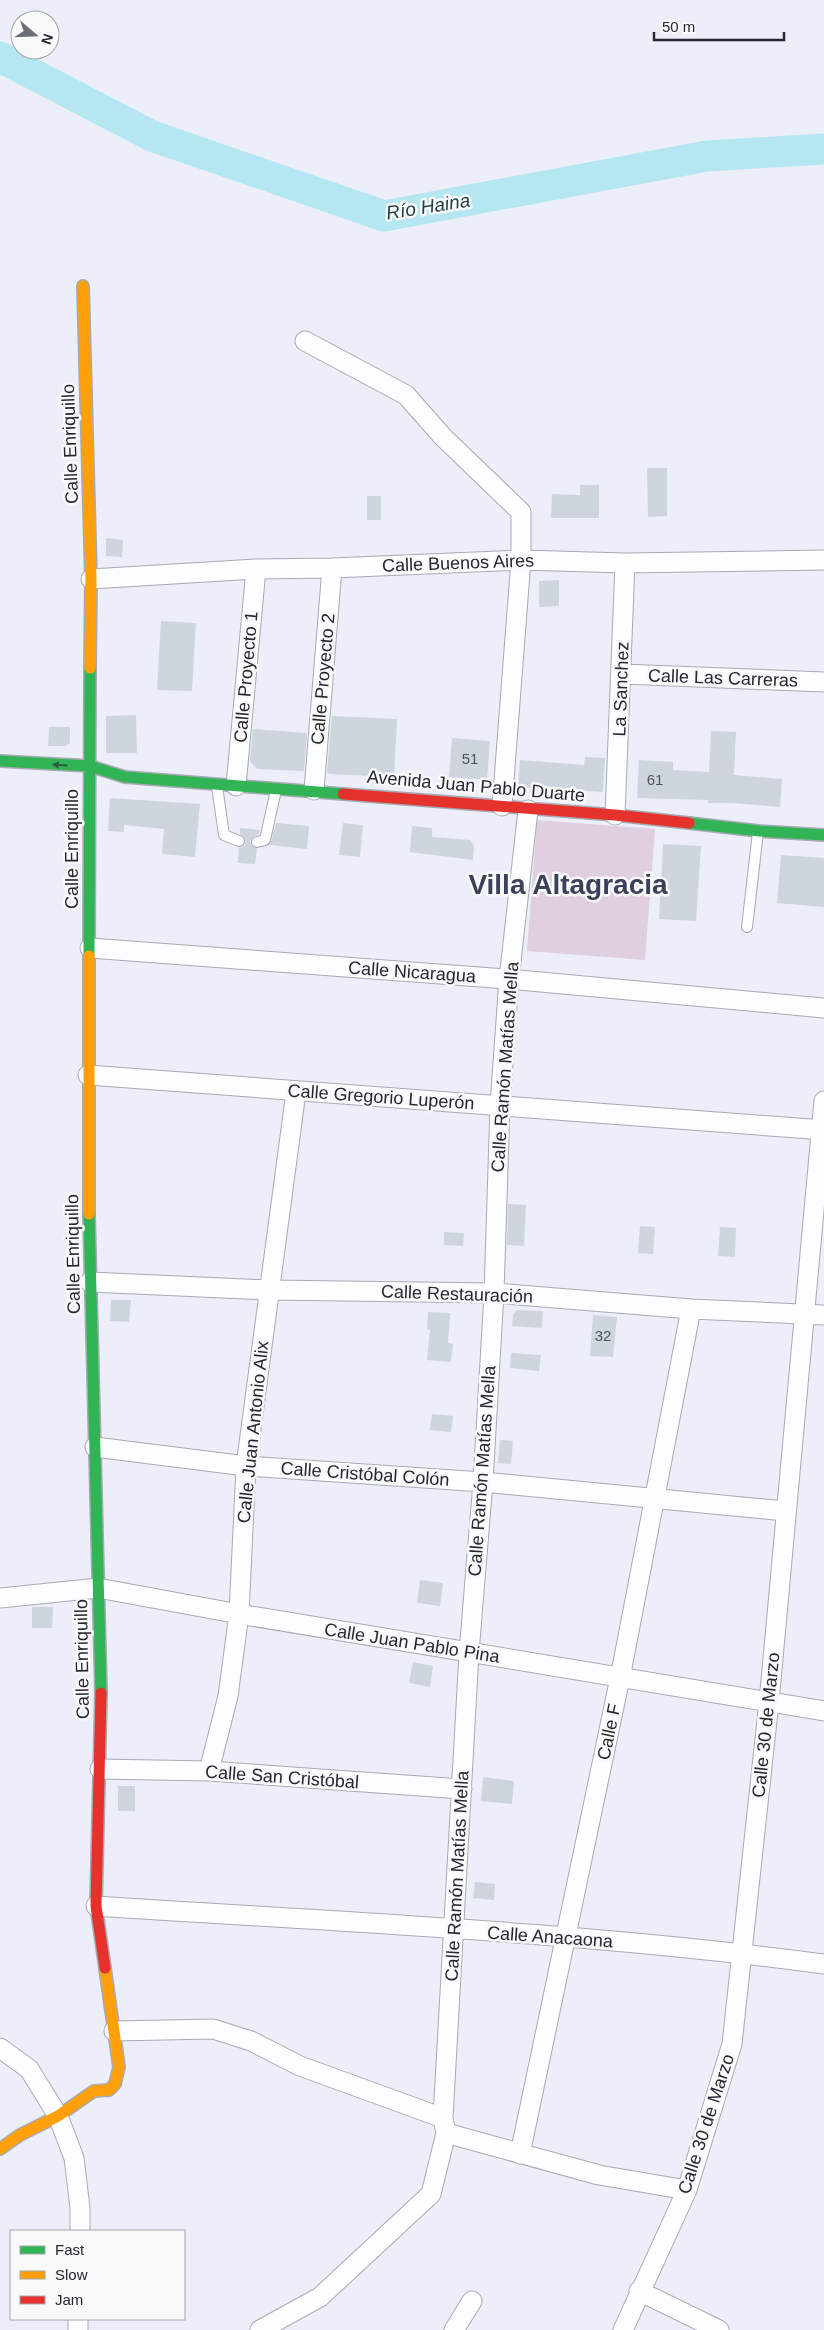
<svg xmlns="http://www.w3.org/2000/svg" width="824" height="2330" viewBox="0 0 824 2330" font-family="Arial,sans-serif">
	<rect width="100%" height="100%" fill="#eceff9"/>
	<path fill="#e0cfdf" d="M537 820 655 829 645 960 527 951Z"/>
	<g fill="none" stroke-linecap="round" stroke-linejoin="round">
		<path stroke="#b4e7f1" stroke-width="31" d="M0 57 152 136 384 216 707 156 824 149"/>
	</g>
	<path fill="#ced5dd" d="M647 468H667V516L648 517Z
		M580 485H599V518H551L552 494 580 495Z
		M367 496H381V520H367Z
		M106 538 123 540 122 557 106 556Z
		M559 580V606L539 607V581Z
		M161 621 196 623 192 691 157 690Z
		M136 715 137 753H106V716Z
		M332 716 397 719 394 777 329 774 327 772Z
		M49 727H70V743L66 746H48Z
		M253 729 307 733 304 771 257 769 250 761Z
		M711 731 736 732 734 775 782 779 780 807 733 803H708V800L637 798 639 760 673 762V770L709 772Z
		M452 738 490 741 487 780 449 777Z
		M585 757 605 758 603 792 518 787 520 760 584 765Z
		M110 798 200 804 195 857 162 854 164 829 124 825V832L108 831Z
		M276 823 309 826 307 849 270 845Z
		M343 823 363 825 360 857 339 855Z
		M412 826 432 828V837L470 840 474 846 473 860 410 852Z
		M240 828 260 830 259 834 253 837 250 841 252 846 257 849 255 864 238 863 239 848 244 846 246 841 240 834Z
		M663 844 701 846 696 921 659 919Z
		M781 855 824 858V907L777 903Z
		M508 1204 526 1205 524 1246 507 1245Z
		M640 1226 655 1227 653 1254 638 1253Z
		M720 1227 736 1228 735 1257 718 1256Z
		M444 1232 464 1233 463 1246 444 1245Z
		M111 1300H131L129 1322 110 1321Z
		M517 1310 543 1311 542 1328 512 1326 513 1315Z
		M428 1312 450 1313 448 1343 453 1344 451 1362 427 1360 430 1330H427Z
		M593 1315 617 1317 613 1357 590 1356Z
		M511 1353 541 1355 539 1371 510 1368Z
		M432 1414 453 1416 451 1432 430 1430Z
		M500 1440 513 1441 511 1464 498 1463Z
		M420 1580 443 1583 440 1606 417 1603Z
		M32 1607H53L52 1628H32Z
		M413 1662 433 1666 430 1687 409 1683Z
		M483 1777 514 1781 512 1804 481 1801Z
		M118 1786H135V1811H118Z
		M475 1882 495 1884 494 1900 473 1898Z"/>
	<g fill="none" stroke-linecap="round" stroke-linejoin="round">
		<g stroke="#a7aab3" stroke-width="12">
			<path id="lane" d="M217 786 224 835 239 841
				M257 842 265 840 276 790
				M747 927 758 832"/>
		</g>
		<g stroke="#a7aab3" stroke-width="21">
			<path id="street" d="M305 341 406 395 443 437 521 512V560L502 806
				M91 579 256 569 332 568 521 560 625 563 824 560
				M622 674 824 682
				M236 786 256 569
				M314 790 332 568
				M615 815 625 563
				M90 948 519 980 824 1008
				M88 1075 824 1130
				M90 1282 269 1290 494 1293 691 1309 824 1315
				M95 1447 246 1466 483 1482 785 1511
				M0 1598 98 1588 239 1614 824 1711
				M100 1769 209 1771 462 1789
				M209 1771 228 1696 239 1614 246 1466 296 1092
				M96 1906C339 1922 583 1932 824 1964
				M114 2031 213 2029 251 2041 300 2066 443 2118
				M0 2048 29 2069 58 2116 74 2158 80 2208V2231
				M446 2133 599 2175 687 2190
				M520 2154 620 1678 691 1309
				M639 2291 719 2330
				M78 2330V2319
				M260 2330 320 2297 431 2194 446 2133 443 2118 469 1653 483 1482 494 1293 500 1105 509 979 528 810
				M454 2330 472 2301
				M623 2330 687 2190 732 2044 769 1702 824 1101"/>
		</g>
		<g stroke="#a7aab3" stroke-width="14">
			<path id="fast" d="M0 761 90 766 125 777 343 794
				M689 823 759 831 824 835
				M89 956 90 668
				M89 1214 101 1693"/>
		</g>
		<g stroke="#a7aab3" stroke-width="14">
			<path id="slow" d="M83 286 91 579 90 668
				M89 956V1214
				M0 2149 20 2135 58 2116 94 2091 109 2090 115 2084 119 2067 105 1968"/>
		</g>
		<g stroke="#a7aab3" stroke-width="14">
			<path id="jam" d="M343 794 615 815 689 823
				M101 1693 96 1906 105 1968"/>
		</g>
		<use href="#lane" stroke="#fcfdfe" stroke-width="10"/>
		<use href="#street" stroke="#fcfdfe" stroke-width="19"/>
		<use href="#fast" stroke="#30b455" stroke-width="11"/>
		<use href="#slow" stroke="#ff9f0a" stroke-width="11"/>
		<use href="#jam" stroke="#e5322d" stroke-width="11"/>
	</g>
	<defs><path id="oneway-solid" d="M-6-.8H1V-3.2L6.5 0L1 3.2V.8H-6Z" transform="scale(1.25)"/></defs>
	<use fill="#296041" href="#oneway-solid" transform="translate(60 765) rotate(-177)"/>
	<g text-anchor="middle" stroke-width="5" stroke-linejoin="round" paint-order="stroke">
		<g font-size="15" fill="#4f535e">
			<text x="470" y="764">51</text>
			<text x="655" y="785">61</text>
			<text x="603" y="1341">32</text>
		</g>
		<g font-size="18" fill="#252833" stroke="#f9f9f9">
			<text transform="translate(70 444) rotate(-92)" y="6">Calle Enriquillo</text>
			<text transform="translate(458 563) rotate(-2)" y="6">Calle Buenos Aires</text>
			<text transform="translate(246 677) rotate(-85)" y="6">Calle Proyecto 1</text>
			<text transform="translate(723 678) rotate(2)" y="6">Calle Las Carreras</text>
			<text transform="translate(323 679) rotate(-85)" y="6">Calle Proyecto 2</text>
			<text transform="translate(621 689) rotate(-88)" y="6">La Sanchez</text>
			<text transform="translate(476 786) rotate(5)" y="6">Avenida Juan Pablo Duarte</text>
			<text transform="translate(72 849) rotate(-90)" y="6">Calle Enriquillo</text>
			<text transform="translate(412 972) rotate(4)" y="6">Calle Nicaragua</text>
			<text transform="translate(505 1067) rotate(-86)" y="6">Calle Ramón Matías Mella</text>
			<text transform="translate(381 1097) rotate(4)" y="6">Calle Gregorio Luperón</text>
			<text transform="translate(73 1254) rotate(-91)" y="6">Calle Enriquillo</text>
			<text transform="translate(457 1294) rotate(2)" y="6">Calle Restauración</text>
			<text transform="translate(253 1432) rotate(-84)" y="6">Calle Juan Antonio Alix</text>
			<text transform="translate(482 1471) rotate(-86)" y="6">Calle Ramón Matías Mella</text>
			<text transform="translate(365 1474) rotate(4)" y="6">Calle Cristóbal Colón</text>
			<text transform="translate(412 1643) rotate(9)" y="6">Calle Juan Pablo Pina</text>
			<text transform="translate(82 1659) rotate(-91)" y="6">Calle Enriquillo</text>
			<text transform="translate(766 1725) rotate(-84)" y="6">Calle 30 de Marzo</text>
			<text transform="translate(609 1732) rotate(-78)" y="6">Calle F</text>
			<text transform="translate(282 1777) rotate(4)" y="6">Calle San Cristóbal</text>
			<text transform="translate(457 1876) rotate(-87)" y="6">Calle Ramón Matías Mella</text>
			<text transform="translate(550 1937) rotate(4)" y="6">Calle Anacaona</text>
			<text transform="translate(706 2124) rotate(-72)" y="6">Calle 30 de Marzo</text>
		</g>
		<g font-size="19" font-style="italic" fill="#1d3f44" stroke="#f9f9f9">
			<text transform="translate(428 206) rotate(-9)" y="7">Río Haina</text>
		</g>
		<g font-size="28" font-weight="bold" fill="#3a4158" stroke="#f9f9f9">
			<text x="568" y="894">Villa Altagracia</text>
		</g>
	</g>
	<rect x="10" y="2230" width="175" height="90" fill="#f9f9f9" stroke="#a4a5aa"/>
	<rect x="20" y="2246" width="25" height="8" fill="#30b455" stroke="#a4a5aa"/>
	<text x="55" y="2255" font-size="15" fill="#252833">Fast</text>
	<rect x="20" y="2271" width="25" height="8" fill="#ff9f0a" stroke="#a4a5aa"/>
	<text x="55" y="2280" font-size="15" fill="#252833">Slow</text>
	<rect x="20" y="2296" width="25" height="8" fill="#e5322d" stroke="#a4a5aa"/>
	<text x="55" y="2305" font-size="15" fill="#252833">Jam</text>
	<g transform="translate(35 35) rotate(109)"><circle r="24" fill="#f9f9f9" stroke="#a4a5aa"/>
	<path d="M0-4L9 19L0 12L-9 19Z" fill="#6b6e78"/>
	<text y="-8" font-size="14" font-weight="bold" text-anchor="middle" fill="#252833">N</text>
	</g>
	<path d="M654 32v8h130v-8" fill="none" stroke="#252833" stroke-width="2.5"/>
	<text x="662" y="32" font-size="15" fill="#252833" stroke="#f9f9f9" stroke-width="4" paint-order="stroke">50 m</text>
</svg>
